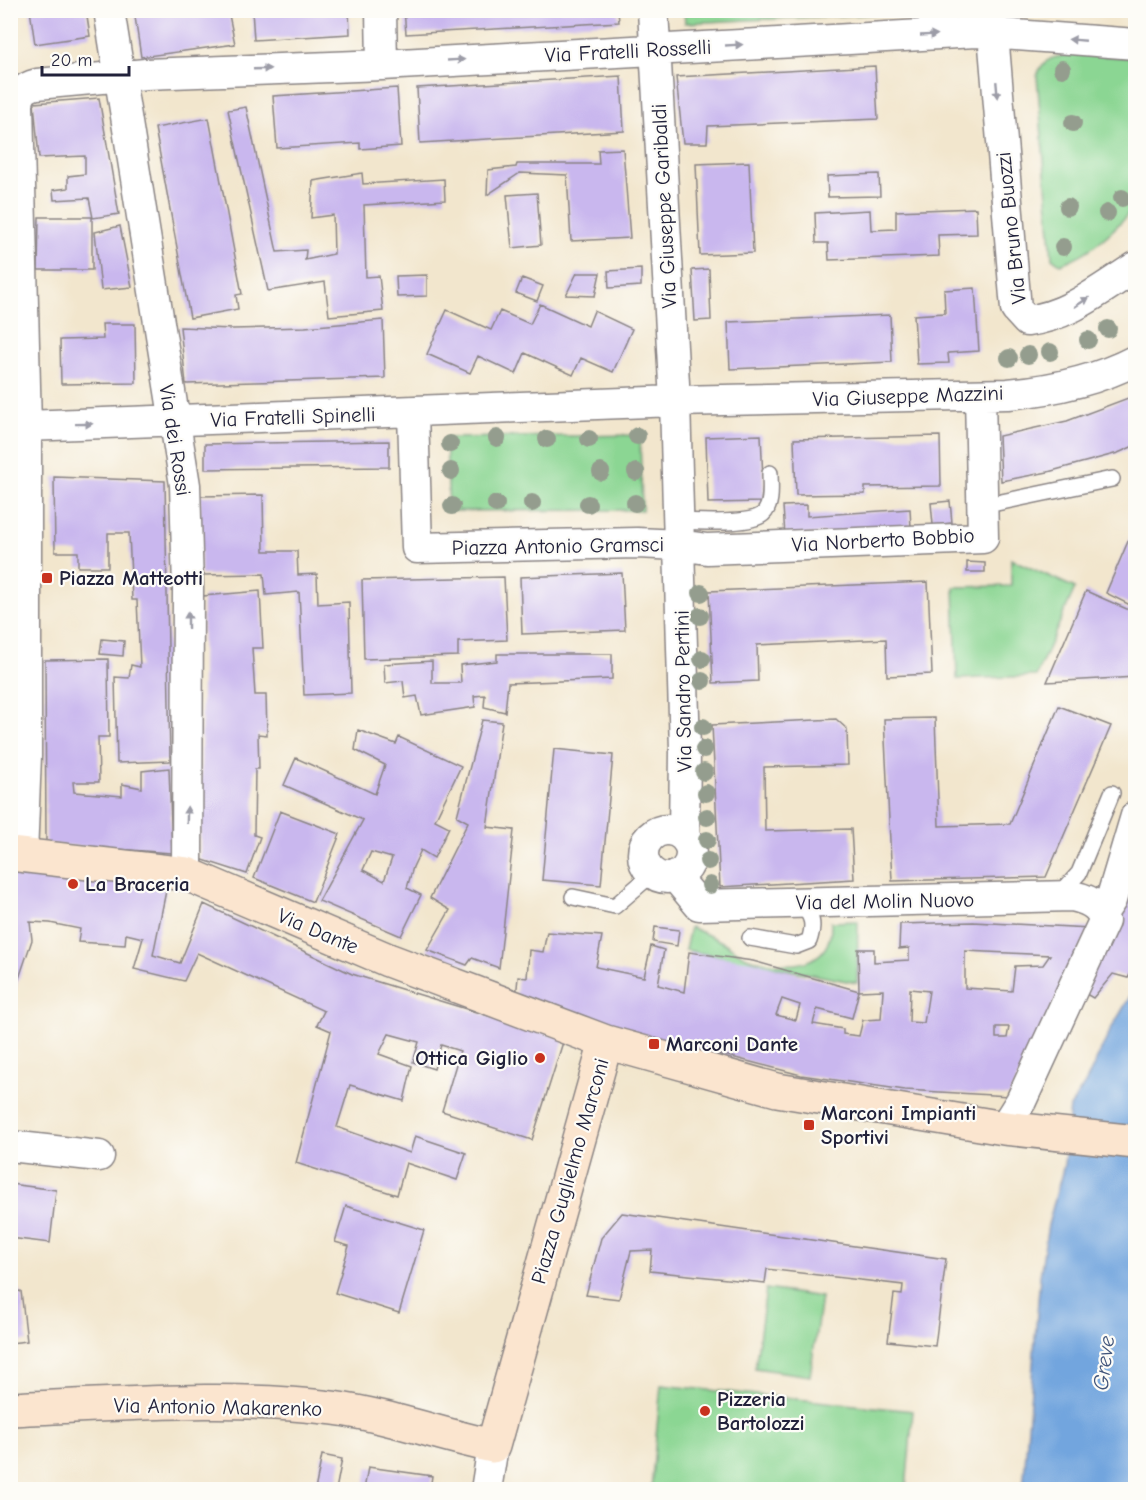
<svg xmlns="http://www.w3.org/2000/svg" width="1146" height="1500" viewBox="0 0 1146 1500" font-family="'Comic Neue',sans-serif">
	<rect width="100%" height="100%" fill="#fdfcf7"/>
	<filter id="ink" filterUnits="userSpaceOnUse"><feTurbulence type="fractalNoise" baseFrequency=".0167" numOctaves="2"/><feDisplacementMap in="SourceGraphic" scale="12" xChannelSelector="R" yChannelSelector="G"/><feConvolveMatrix kernelMatrix="1 2 1 2 8 2 1 2 1" color-interpolation-filters="sRGB"/></filter>
	<filter id="wash" filterUnits="userSpaceOnUse"><feTurbulence type="fractalNoise" baseFrequency=".008" numOctaves="4" result="noise"/><feDisplacementMap in="SourceGraphic" scale="24" xChannelSelector="R" yChannelSelector="G"/><feGaussianBlur stdDeviation="1.35" result="paint"/><feColorMatrix in="noise" values="0 0 0 0 0 0 0 0 0 0 0 0 0 0 0 0 0 1.4 0 .05"/><feComposite in="paint" operator="in"/></filter>
	<g filter="url(#wash)">
		<rect width="100%" height="100%" fill="#f2e6cd"/>
		<path fill="#8bd693" stroke="#567c67" stroke-width="1.5" d="M684 11V10L940 11 685 23Z
			M1076 54 1135 58V206C1115 230 1091 254 1060 264L1052 258 1037 76C1043 56 1058 56 1076 54Z
			M640 435 642 510 449 511 446 438Z
			M1011 559 1075 588 1036 676 957 679 954 587 1011 586Z
			M858 921 857 983 685 950 690 927C701 932 713 937 724 943 733 948 743 957 752 959 787 969 833 969 831 922Z
			M766 1289 821 1297 810 1376 755 1368Z
			M661 1385 913 1411 906 1489H651Z"/>
		<path fill="#72a5de" stroke="#4a648c" stroke-width="1.5" d="M1135 988V1489L1023 1490 1040 1276 1048 1225 1064 1165 1070 1107 1085 1084 1111 1029Z"/>
		<g id="blocks">
			<path fill="#c9b7ee" fill-rule="evenodd" d="M30 10H86L90 36 35 44Z
				M134 10H228L235 44 141 57Z
				M252 10H349L350 34 254 40Z
				M404 10H618L619 22 406 34Z
				M875 66 878 119 708 126 707 143H683L676 77Z
				M621 76 624 131 420 143 417 88Z
				M397 88 401 146 360 149V143L277 148 273 96Z
				M99 98 119 214 93 218 89 198 54 200 53 190 68 188V176L85 174V156L39 158 34 103Z
				M246 107 277 252 306 250 305 260 334 254 333 215 311 218 313 181 362 173 363 184 444 179 445 200 364 205 366 277 379 276 383 311 329 316 325 282 268 291 228 110Z
				M209 118 242 294 236 295 238 309 190 318 155 128Z
				M623 149 630 238 571 241 567 175 520 173 487 195 488 170 516 167 517 164H599L598 150Z
				M749 162 753 253 700 255 696 164Z
				M879 174 880 196 828 197 827 176Z
				M537 193 541 245 512 248 507 195Z
				M976 208 977 234 938 235 939 256 829 260 828 243H816L815 213 870 210 871 230 896 229V211Z
				M39 217H92V270H38Z
				M120 226 132 287 101 290 95 232Z
				M641 269V286L609 288 608 271Z
				M709 269 711 320 695 321 692 270Z
				M577 273H600L595 296 566 295Z
				M427 275V296L397 297 396 276Z
				M522 278 543 286 537 301 516 293Z
				M975 288 979 351 948 353 949 363 917 364 914 315 945 313 944 290Z
				M540 304 588 326 594 311 632 329 613 372 581 358 573 375 525 353 516 374 478 356 470 373 427 354 447 310 491 330 500 311 530 324Z
				M890 315 892 362 730 369 728 322Z
				M383 320 385 378 186 384 180 327 233 329 305 327Z
				M102 324H135L136 383 61 384 60 340 103 339Z
				M1136 395V445L1118 453 1048 472 1001 481 999 436 1067 421Z
				M761 435 764 502 708 503 706 437Z
				M940 436 941 486 865 487V494L796 495 794 439Z
				M389 441V467L205 469V444Z
				M54 477 165 481 170 761 117 763 115 677 129 678 131 665 140 667 137 600H132L129 533H108V567H78V552H55Z
				M263 495 264 551H297L298 575 317 574 318 604 349 602 351 693 304 695 299 592 266 595 264 574 201 575 200 496Z
				M950 501 952 523 933 525 931 503Z
				M807 505V516L910 509 911 528 785 536 783 506Z
				M1135 525H1136V608L1106 593Z
				M967 562 985 563V572H967Z
				M622 573 625 630 522 634 520 577Z
				M504 577 507 640 458 642V656L364 659 362 580Z
				M928 582 932 674 887 676 886 639 757 645 758 681 713 683 709 591Z
				M260 591 263 648H252L255 695H266L267 735 258 734 259 769H255L254 835 260 837 247 874 200 859 203 596Z
				M1086 591 1136 613V677L1047 682Z
				M102 639 124 641 123 656 100 654Z
				M497 654H612V679L508 683 505 712 484 707 485 695 474 696 475 707 421 715 417 696 405 698 403 681 385 683 384 664 432 661V683H461L460 665 497 661Z
				M108 659 109 737H98L99 782H73L74 792 122 796V784L142 788V771L169 768 172 853 46 844 45 660Z
				M1059 706 1111 726 1046 877 892 881 884 719 935 718 939 826 1010 824Z
				M836 719 847 729 848 765 764 767 765 831 851 829 854 879 720 887 712 725Z
				M482 720 502 722 487 827 514 830 499 968 472 958 467 965 427 950 450 910 430 898 468 822 457 816Z
				M358 730 396 744 399 737 461 766 435 820 449 827 434 858 421 850 413 867 407 888 421 895 401 936 319 901 363 820 284 785 296 758 375 794 385 765 355 750ZM371 852 392 858 384 881 363 870Z
				M554 749 613 755 601 885 542 880Z
				M280 811 340 834 313 902 254 878Z
				M1136 869V963L1128 978 1113 974 1093 998 1079 990Z
				M10 870 167 886 153 955 180 963 204 904 352 974 564 1039 532 1140 442 1111 460 1051 441 1045 434 1069 413 1062 419 1042 389 1034 379 1054 412 1066 404 1101 350 1085 337 1127 410 1153 415 1136 466 1153 457 1180 406 1163 397 1195 296 1163 331 1031 317 1025 324 1011 197 953 184 981 134 969 143 938 126 934 125 945 78 942 80 929 50 923 30 922 32 940 15 990 10 989Z
				M973 922 1090 928 1009 1096 905 1090 801 1075 728 1056 636 1037 516 998 518 977 527 978 529 950 543 952 547 932 602 936 596 967 644 977 651 946 664 950 658 985 684 992 689 952 753 961 859 991 852 1018 817 1009 813 1024 843 1029V1034L859 1036 863 1020 881 1019 883 990 859 991 858 949H874V962L909 960V948L899 949 900 924ZM965 951 1050 955 1043 965 1015 966 1012 991 965 988ZM910 989 929 991 924 1023 909 1022ZM782 999 800 1005 796 1020 776 1015ZM996 1027H1009L1007 1038H996Z
				M655 927 679 930 677 946 653 942Z
				M10 1184 56 1190 50 1243 10 1238Z
				M346 1206 424 1230 399 1313 335 1293 349 1246 335 1242Z
				M622 1213 946 1259 935 1346 888 1341 894 1294 902 1295 903 1285 767 1269 765 1283 650 1271 652 1250 631 1251 619 1299 586 1295 601 1238Z
				M21 1291 27 1341 10 1343V1292Z
				M322 1455 342 1459 336 1490H315Z
				M368 1467 432 1476 430 1490H364Z"/>
		</g>
	</g>
	<g filter="url(#ink)">
		<use href="#blocks" fill-opacity="0" stroke="#8a8484" stroke-width="1.5"/>
		<g fill="none" stroke-linecap="round" stroke-linejoin="round">
			<g stroke="#8a8484" stroke-width="18">
				<path id="lane" d="M982 506 1112 479
					M677 521C696 521 749 526 763 514 773 505 770 485 770 473
					M1059 895 1079 873 1112 793
					M573 897 615 906 653 873
					M750 938 796 946 809 941C815 923 812 916 800 903"/>
			</g>
			<g stroke="#8a8484" stroke-width="33">
				<path id="street" d="M109 10 185 485 188 588 187 874
					M381 10 382 65
					M991 10 1016 309 1027 321C1069 316 1101 289 1136 267
					M413 413 417 548 637 543 679 545 675 401 653 10
					M26 426 675 401 1008 394C1052 390 1096 381 1136 360
					M643 854a24 24 0 1 1 48 0a24 24 0 1 1-48 0Z
					M684 836 685 750 679 545 707 549 983 538 980 395
					M22 855 26 756V426L18 105C19 93 24 87 37 84L146 74 382 65 976 32 1136 44
					M675 876 699 905 1072 896C1087 899 1102 905 1104 921L1021 1101 1004 1128
					M1103 912 1111 900 1136 816
					M10 1146 99 1156
					M486 1490 493 1446"/>
			</g>
			<g stroke="#8a8484" stroke-width="36">
				<path id="secondary" d="M10 854 187 874 388 960 606 1042 777 1090 1004 1128 1136 1142
					M10 1409C116 1405 229 1395 333 1408 386 1415 441 1435 493 1446L606 1042"/>
			</g>
			<use href="#lane" stroke="#fff" stroke-width="15"/>
			<use href="#street" stroke="#fff" stroke-width="30"/>
			<use href="#secondary" stroke="#fbe5cf" stroke-width="33"/>
		</g>
		<g fill="#949d8e">
			<circle cx="1062" cy="69" r="9"/>
			<circle cx="1073" cy="123" r="9"/>
			<circle cx="1122" cy="198" r="9"/>
			<circle cx="1068" cy="207" r="9"/>
			<circle cx="1107" cy="213" r="9"/>
			<circle cx="1063" cy="247" r="9"/>
			<circle cx="1108" cy="329" r="9"/>
			<circle cx="1088" cy="340" r="9"/>
			<circle cx="1050" cy="352" r="9"/>
			<circle cx="1028" cy="355" r="9"/>
			<circle cx="1009" cy="358" r="9"/>
			<circle cx="637" cy="436" r="9"/>
			<circle cx="497" cy="438" r="9"/>
			<circle cx="547" cy="439" r="9"/>
			<circle cx="589" cy="439" r="9"/>
			<circle cx="450" cy="444" r="9"/>
			<circle cx="451" cy="471" r="9"/>
			<circle cx="601" cy="472" r="9"/>
			<circle cx="636" cy="472" r="9"/>
			<circle cx="532" cy="503" r="9"/>
			<circle cx="635" cy="503" r="9"/>
			<circle cx="496" cy="504" r="9"/>
			<circle cx="588" cy="504" r="9"/>
			<circle cx="452" cy="506" r="9"/>
			<circle cx="701" cy="593" r="9"/>
			<circle cx="700" cy="616" r="9"/>
			<circle cx="702" cy="659" r="9"/>
			<circle cx="702" cy="681" r="9"/>
			<circle cx="703" cy="727" r="9"/>
			<circle cx="704" cy="749" r="9"/>
			<circle cx="704" cy="772" r="9"/>
			<circle cx="706" cy="793" r="9"/>
			<circle cx="707" cy="817" r="9"/>
			<circle cx="707" cy="840" r="9"/>
			<circle cx="708" cy="861" r="9"/>
			<circle cx="710" cy="885" r="9"/>
		</g>
		<defs><path id="oneway-solid" d="M-6-.8H1V-3.2L6.5 0L1 3.2V.8H-6Z" transform="scale(1.5)"/></defs>
		<g fill="#9c9ca7">
			<use href="#oneway-solid" transform="translate(929 35) rotate(-3)"/>
			<use href="#oneway-solid" transform="translate(1077 40) rotate(-175)"/>
			<use href="#oneway-solid" transform="translate(734 45) rotate(-3)"/>
			<use href="#oneway-solid" transform="translate(456 60) rotate(-3)"/>
			<use href="#oneway-solid" transform="translate(262 69) rotate(-2)"/>
			<use href="#oneway-solid" transform="translate(997 90) rotate(85)"/>
			<use href="#oneway-solid" transform="translate(1082 302) rotate(-33)"/>
			<use href="#oneway-solid" transform="translate(84 424) rotate(-1)"/>
			<use href="#oneway-solid" transform="translate(188 620) rotate(-90)"/>
			<use href="#oneway-solid" transform="translate(187 815) rotate(-89)"/>
		</g>
	</g>
	<g fill="#c8321e" stroke="#fdfcf7" stroke-width="2">
		<rect x="41" y="572" width="12" height="12" rx="3"/>
		<circle cx="73" cy="884" r="6"/>
		<rect x="648" y="1038" width="12" height="12" rx="3"/>
		<circle cx="540" cy="1058" r="6"/>
		<rect x="803" y="1119" width="12" height="12" rx="3"/>
		<circle cx="705" cy="1411" r="6"/>
	</g>
	<g text-anchor="middle" stroke-width="4.5" stroke-linejoin="round" paint-order="stroke">
		<g font-size="21" fill="#22223b" stroke="#fdfcf7">
			<text transform="translate(628 51) rotate(-3)" y="7">Via Fratelli Rosselli</text>
			<text transform="translate(664 206) rotate(-93)" y="7">Via Giuseppe Garibaldi</text>
			<text transform="translate(1011 228) rotate(-96)" y="7">Via Bruno Buozzi</text>
			<text transform="translate(908 396) rotate(-2)" y="7">Via Giuseppe Mazzini</text>
			<text transform="translate(293 417) rotate(-2)" y="7">Via Fratelli Spinelli</text>
			<text transform="translate(175 440) rotate(81)" y="7">Via dei Rossi</text>
			<text transform="translate(883 540) rotate(-3)" y="7">Via Norberto Bobbio</text>
			<text transform="translate(558 546) rotate(-1)" y="7">Piazza Antonio Gramsci</text>
			<text transform="translate(683 691) rotate(-91)" y="7">Via Sandro Pertini</text>
			<text transform="translate(885 901) rotate(-1)" y="7">Via del Molin Nuovo</text>
			<text transform="translate(318 931) rotate(23)" y="7">Via Dante</text>
			<text transform="translate(570 1171) rotate(-74)" y="7">Piazza Guglielmo Marconi</text>
			<text transform="translate(218 1407) rotate(1)" y="7">Via Antonio Makarenko</text>
		</g>
		<g font-size="21" font-weight="bold" fill="#22223b" stroke="#fdfcf7" text-anchor="start">
			<text x="59" y="585">Piazza Matteotti</text>
			<text x="85" y="891">La Braceria</text>
			<text x="666" y="1051">Marconi Dante</text>
			<text x="528" y="1065" text-anchor="end">Ottica Giglio</text>
			<text x="821" y="1120">Marconi Impianti<tspan x="821" dy="24">Sportivi</tspan></text>
			<text x="717" y="1406">Pizzeria<tspan x="717" dy="24">Bartolozzi</tspan></text>
		</g>
		<g font-size="22" font-style="italic" fill="#42567c" stroke="#fdfcf7">
			<text transform="translate(1103 1363) rotate(-83)" y="8">Greve</text>
		</g>
	</g>
	<rect width="1146" height="1500" fill="none" stroke="#fdfcf7" stroke-width="36"/>
	<path d="M42 66v9h87v-9" fill="none" stroke="#22223b" stroke-width="3"/>
	<text x="51" y="66" font-size="18" fill="#22223b" stroke="#fdfcf7" stroke-width="4.5" paint-order="stroke">20 m</text>
</svg>
